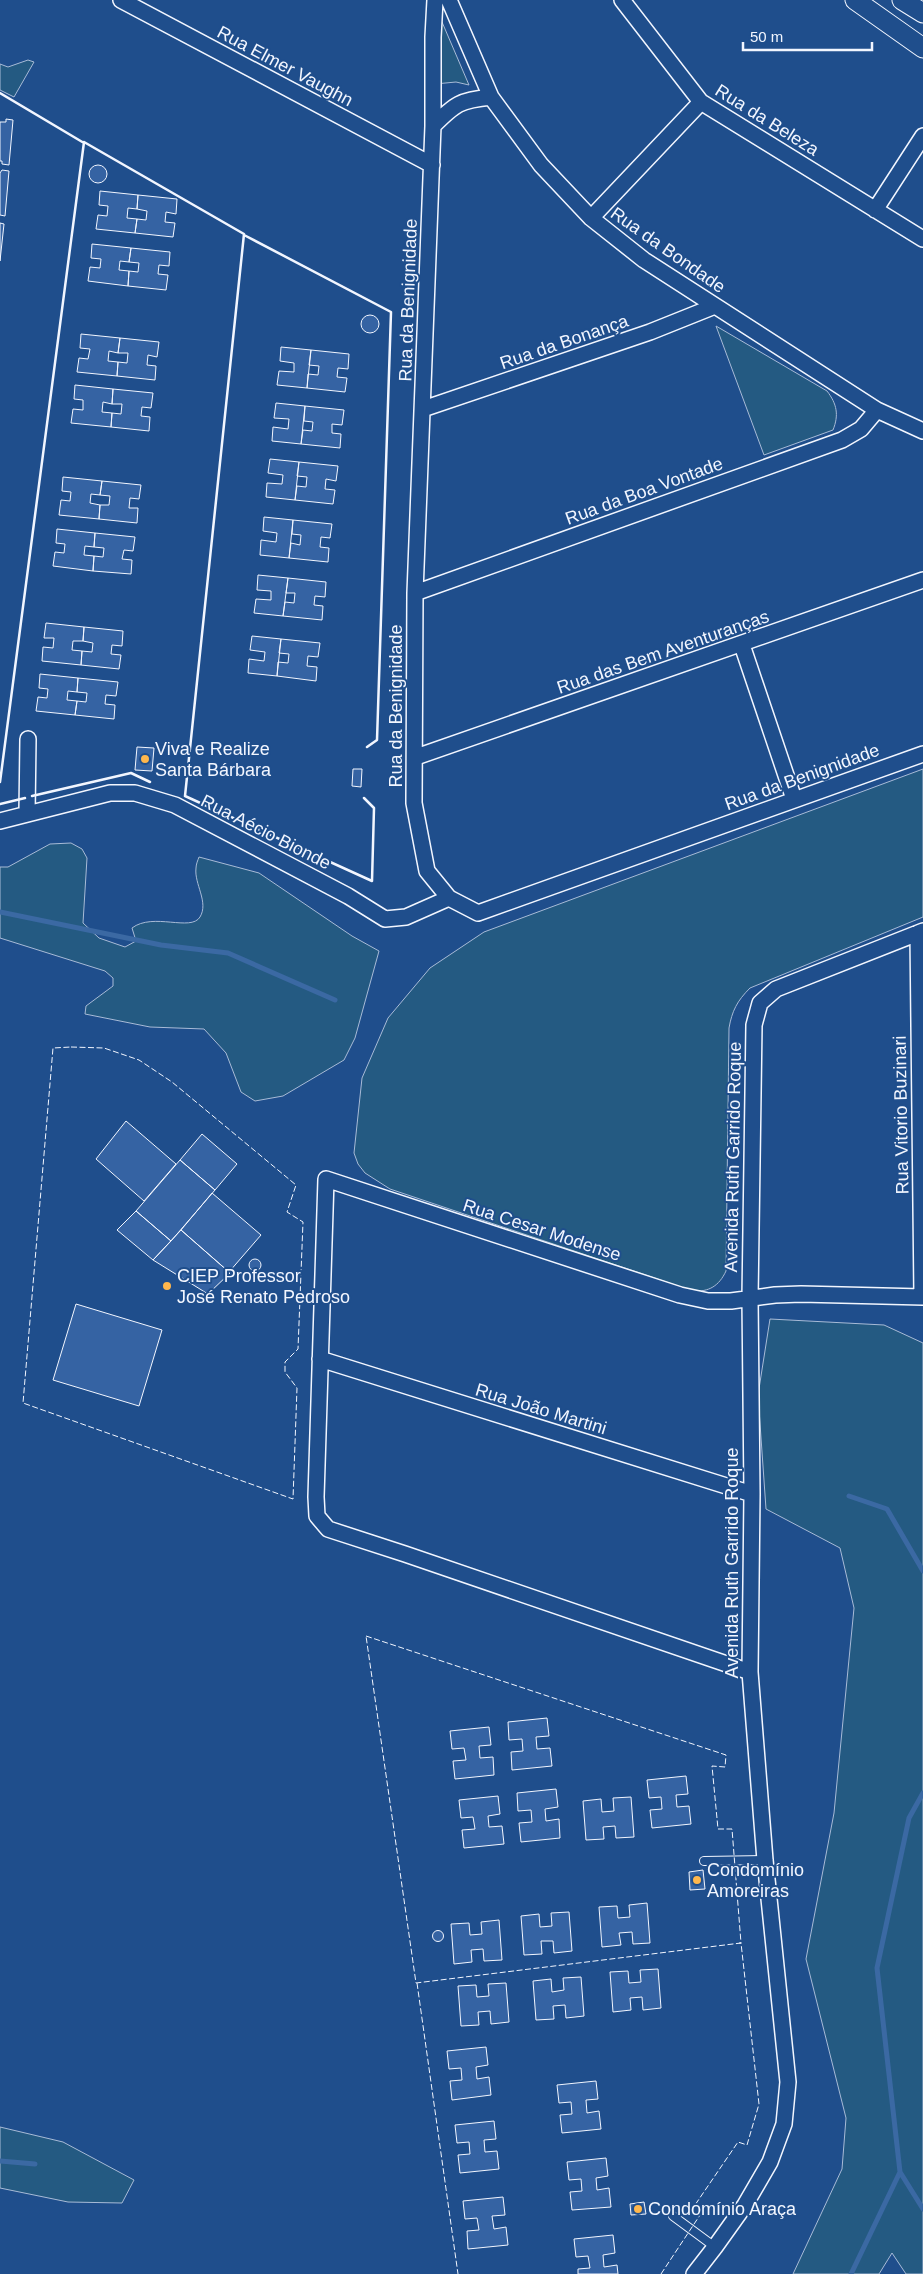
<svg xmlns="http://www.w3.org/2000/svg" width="923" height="2274" viewBox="0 0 923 2274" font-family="Arial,sans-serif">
	<rect width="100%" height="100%" fill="#1f4e8c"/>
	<path fill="#245a82" stroke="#a8bbd7" d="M440 22H442L469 85 456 82 435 84Z
		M28 60 34 62 14 97 0 90V64L8 67Z
		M716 326 827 391C837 404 839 415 833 430L764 455Z
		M923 769V917L750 988C737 1001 732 1011 729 1028L726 1271C719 1286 709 1292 693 1291L390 1189 365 1173 358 1164 354 1153 362 1078 388 1018 430 968 484 932Z
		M71 843 82 849 87 858 83 923 99 938 125 947 136 941 132 928C153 912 191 932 200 917 209 902 194 884 196 868 196 864 198 860 199 857L259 873 352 936 379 951 355 1038 344 1060 283 1096 255 1101 241 1092 226 1053 204 1029 150 1027 85 1014 86 1006 113 986V978L105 971 0 938V867H8L50 844Z
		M770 1319 884 1325 923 1343V2274H906L892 2253 879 2274H793L842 2169 846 2118 806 1959 834 1813 854 1608 840 1548 766 1509 758 1395Z
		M0 2127 63 2142 134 2180 122 2203 68 2202 0 2188Z"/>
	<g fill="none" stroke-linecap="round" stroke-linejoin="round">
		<path stroke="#3b69a3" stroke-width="5" d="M0 912 161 945 228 953 335 1000
			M849 1496 887 1509 923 1571
			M0 2161 35 2164
			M900 2172 923 2209
			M851 2274 900 2172 877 1968 909 1818 923 1793"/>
	</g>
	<path fill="#3563a3" stroke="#f2f6ff" d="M6 119 13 120 9 165 2 164V161H0V122H6Z
		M89 174a9 9 0 1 1 18 0a9 9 0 1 1-18 0Z
		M2 170 9 171 5 216 0 215V173Z
		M100 191 138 195 137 209 128 208 127 218 137 219 135 233 96 229 98 215 107 216 108 206 99 205Z
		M138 195 177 199 176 214 166 212 165 222 175 223 173 237 135 233 137 219 146 220 147 211 137 209Z
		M0 223 4 224 0 261Z
		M92 244 131 248 129 262 120 261 119 270 129 271 128 286 88 281 90 267 100 268 101 259 91 258Z
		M131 248 170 252 169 266 159 265 158 274 168 275 166 290 128 286 129 271 138 272 139 263 129 262Z
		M361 324a9 9 0 1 1 18 0a9 9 0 1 1-18 0Z
		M81 334 120 338 118 353 109 351 108 361 118 362 117 376 77 372 79 358 88 359 90 349 80 348Z
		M120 338 159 342 157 357 148 355 147 365 156 366 155 380 117 376 118 362 127 363 128 353H118Z
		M281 347 311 350 307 388 277 385 279 371 294 372V363L280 361Z
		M311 350 349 354 348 369 338 368 337 377 347 378 345 392 307 388 308 374 318 375 319 366 309 365Z
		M75 385 113 389 112 404 103 402 102 412 112 413 111 427 71 423 73 409 83 410V400L74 399Z
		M113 389 153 393 151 408 142 407 141 416 150 417 149 431 111 427 112 413 121 414 122 404H112Z
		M276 403 305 406 301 444 272 441 273 427 288 429 289 419 274 418Z
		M305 406 344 410 342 425 332 424V433L341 434 340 448 301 444 303 430 312 431 313 422 304 421Z
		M270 459 299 462 295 500 266 497 267 483 282 484 283 475 268 473Z
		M299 462 338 466 336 481 326 479 325 489 335 490 333 504 295 500 297 486 306 487 307 477 297 476Z
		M63 477 102 481 100 495 91 494 90 503 100 505 99 519 59 515 61 500 70 501 71 492 62 491Z
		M102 481 141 485 139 499 130 498 129 508H138L137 523 99 519 100 505H109L110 496 100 495Z
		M264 517 293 520 289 558 260 555 261 540 276 542 277 533 263 531Z
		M293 520 332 524 330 538 321 537 320 547 329 548 328 562 289 558 291 543 300 545 301 535 292 534Z
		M57 529 95 533 94 547 85 546 84 555 94 556 93 571 53 566 55 552 64 553 65 544 56 543Z
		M95 533 135 537 133 551 124 550 122 559 132 560 131 574 93 571 94 556 103 557 104 548 94 547Z
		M258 575 288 578 283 616 254 613 256 599 271 600V591L257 590Z
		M288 578 326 582 325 597 315 596 314 605 323 606 322 620 283 616 285 602 294 603 295 593H286Z
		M46 623 84 627 83 641H73L72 650 82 651 81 665 42 661 43 647 53 648 54 638H44Z
		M84 627 123 631 122 646 112 645 111 654 121 655 119 669 81 665 82 651 92 652 93 643 83 641Z
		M252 636 281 639 277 676 248 673 249 659 264 661 265 652 250 650Z
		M281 639 320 643 318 657 308 656 307 666 317 667 316 681 277 676 278 662 288 663 289 654 279 653Z
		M40 674 78 678 77 692 68 691 67 700 77 701 75 715 36 711 38 697 47 698 48 689 39 688Z
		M78 678 118 682 116 696 106 695 105 704 115 705 114 719 75 715 77 701 86 702 87 693 77 692Z
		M137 747 154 748 152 771 135 770Z
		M353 769H362L361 787 352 786Z
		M126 1121 176 1164 144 1201 96 1159Z
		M202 1134 237 1164 215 1190 180 1160Z
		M180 1160 215 1190 171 1241 136 1211Z
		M212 1193 261 1235 229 1272 181 1230Z
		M136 1211 171 1241 153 1260 117 1230Z
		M181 1230 230 1273 208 1294 153 1260Z
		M249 1265a6 6 0 1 1 12 0a6 6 0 1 1-12 0Z
		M76 1304 162 1330 139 1406 53 1380Z
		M547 1718 549 1736 536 1737 537 1749 550 1748 552 1766 512 1770 511 1752 523 1751 522 1739 509 1740 508 1722Z
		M489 1727 491 1745 479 1746 480 1758 493 1757 494 1775 455 1779 453 1761 466 1760 464 1748 452 1749 450 1731Z
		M686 1776 688 1794 676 1795 677 1807 689 1806 691 1824 652 1828 650 1810 662 1809 661 1797 649 1798 647 1780Z
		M556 1789 558 1807 545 1809 546 1821 559 1819 560 1838 521 1842 519 1823 532 1822 531 1810 518 1811 517 1793Z
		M498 1796 500 1814 488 1816 489 1827 502 1826 504 1844 464 1848 462 1830 475 1829 473 1817 461 1818 459 1800Z
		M631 1797 634 1837 616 1838 615 1826 603 1827 604 1839 586 1840 583 1801 601 1799 602 1812 614 1811 613 1798Z
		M703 1870 705 1889 690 1890 689 1872Z
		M647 1903 650 1943 633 1944 632 1932 619 1933 621 1945 602 1947 599 1907 617 1906 618 1918 630 1917 629 1905Z
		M569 1912 572 1951 554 1953 553 1941H541L542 1954 524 1955 521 1916 539 1914 540 1927 552 1926 551 1913Z
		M499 1920 502 1960 484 1961 483 1949 471 1950 472 1962 454 1964 451 1924 469 1923 470 1935 482 1934 481 1922Z
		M432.5 1936a5.5 5.5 0 1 1 11 0a5.5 5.5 0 1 1-11 0Z
		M658 1969 661 2008 643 2010 642 1997 630 1998 631 2010 613 2012 610 1972 628 1971 629 1983 641 1982 640 1970Z
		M581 1977 584 2016 566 2018 565 2005 553 2006 554 2019 536 2020 533 1981 551 1979 552 1992 564 1990 563 1978Z
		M506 1983 509 2022 491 2024 490 2011 478 2012 479 2025 461 2026 458 1986 476 1985 477 1997 489 1996 488 1984Z
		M486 2047 488 2065 476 2067 477 2079 489 2077 491 2095 452 2100 450 2081 462 2080 461 2068 449 2069 447 2051Z
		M596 2081 598 2099 586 2100 587 2113 599 2111 601 2129 562 2133 560 2115 572 2114 571 2102 559 2103 557 2085Z
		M494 2121 496 2139 484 2140 485 2152 497 2151 499 2169 460 2173 458 2155 470 2154 469 2142 457 2143 455 2125Z
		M606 2158 608 2176 596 2178 597 2190 609 2188 611 2207 572 2210 570 2192 582 2191 581 2179 569 2180 567 2162Z
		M503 2197 505 2215 492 2216 494 2229 506 2227 508 2245 468 2249 467 2231 479 2230 477 2218 465 2219 463 2201Z
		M644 2202 646 2214 631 2215 630 2204Z
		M613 2235 615 2253 603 2255 604 2267 617 2265 618 2274H578V2269L590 2268 588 2256 576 2257 574 2239Z"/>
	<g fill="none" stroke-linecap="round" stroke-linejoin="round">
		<g stroke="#f2f6ff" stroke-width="10">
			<path id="service" d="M704 1861 765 1860
				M673 2216 715 2247"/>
		</g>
		<g stroke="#f2f6ff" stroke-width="18">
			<path id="minor" d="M121 0 432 165
				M435 0 433 37V126L415 593 414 803 427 871 449 898 478 913 923 754
				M449 0 491 97 541 165 591 218 644 260 877 410 923 431
				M622 0 701 102 923 239
				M433 126C455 104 460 100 491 97
				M875 210 923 136
				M591 218 701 102
				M423 409 650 332 715 306
				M415 593 842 440 861 429 877 410
				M742 645 794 799
				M416 757 923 580
				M27 814 28 739
				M0 821 110 793H135L175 805 348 896 385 919 406 917 449 898
				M918 933 922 1297
				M320 1359 752 1494
				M750 1672 405 1554 328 1529 317 1516 316 1497 326 1179 680 1295 708 1301H731L775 1295 801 1294 923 1297
				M694 2274 715 2247 745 2205 770 2162 784 2124 788 2082 765 1860 750 1672 752 1494 750 1298 754 1025 760 1003 776 989 923 931"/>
		</g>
		<g stroke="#f2f6ff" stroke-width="21">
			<path id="tertiary" d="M855 0 923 48
				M902 0 923 13"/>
		</g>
		<use href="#service" stroke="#1f4e8c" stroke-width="8"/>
		<use href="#minor" stroke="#1f4e8c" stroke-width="15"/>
		<use href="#tertiary" stroke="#1f4e8c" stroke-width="19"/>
		<path stroke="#f2f6ff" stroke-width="1" stroke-dasharray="6 2.5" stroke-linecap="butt" d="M71 1047 104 1048 139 1060 172 1082 296 1185 287 1212 303 1222 298 1349 285 1362V1372L297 1388 293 1499 23 1403 53 1048Z
			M366 1636 726 1755 725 1767 712 1766 718 1829H732L741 1943 416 1983Z
			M417 1983 458 2274
			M661 2274 702 2212 695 2205 738 2142 747 2145 759 2104 741 1943H739"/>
		<path stroke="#f2f6ff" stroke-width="2.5" d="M0 93 84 143
			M244 235 391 312 377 740 367 747
			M0 782 84 142 244 234 185 796
			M32 796 131 773 150 782
			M185 796 372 881 374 808 364 798
			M0 804 25 798"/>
	</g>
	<g fill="#ffb74d" stroke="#1f4e8c" stroke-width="2">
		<circle cx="145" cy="759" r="5"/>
		<circle cx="167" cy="1286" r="5"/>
		<circle cx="697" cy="1880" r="5"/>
		<circle cx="638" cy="2209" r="5"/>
	</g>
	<g text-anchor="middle" stroke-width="4" stroke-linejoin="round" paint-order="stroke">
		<g font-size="18" fill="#f2f6ff" stroke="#1f4e8c">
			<text transform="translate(285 66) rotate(28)" y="6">Rua Elmer Vaughn</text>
			<text transform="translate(767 120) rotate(32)" y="6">Rua da Beleza</text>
			<text transform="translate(668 250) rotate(35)" y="6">Rua da Bondade</text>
			<text transform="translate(408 300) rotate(-88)" y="6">Rua da Benignidade</text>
			<text transform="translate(564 342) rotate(-19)" y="6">Rua da Bonança</text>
			<text transform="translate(644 491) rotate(-20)" y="6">Rua da Boa Vontade</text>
			<text transform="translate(663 652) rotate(-19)" y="6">Rua das Bem Aventuranças</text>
			<text transform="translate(396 706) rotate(-90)" y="6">Rua da Benignidade</text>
			<text transform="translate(802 777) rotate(-20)" y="6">Rua da Benignidade</text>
			<text transform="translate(266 832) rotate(27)" y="6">Rua Aécio Bionde</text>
			<text transform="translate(901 1115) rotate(-91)" y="6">Rua Vitorio Buzinari</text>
			<text transform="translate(733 1157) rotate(-89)" y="6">Avenida Ruth Garrido Roque</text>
			<text transform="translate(542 1230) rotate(18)" y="6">Rua Cesar Modense</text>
			<text transform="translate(541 1409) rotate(17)" y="6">Rua João Martini</text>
			<text transform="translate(732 1563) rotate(-90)" y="6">Avenida Ruth Garrido Roque</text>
		</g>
		<g font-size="18" fill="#f2f6ff" stroke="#1f4e8c" text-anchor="start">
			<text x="155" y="755">Viva e Realize<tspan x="155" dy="21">Santa Bárbara</tspan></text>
			<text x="177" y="1282">CIEP Professor<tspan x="177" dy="21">José Renato Pedroso</tspan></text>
			<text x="707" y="1876">Condomínio<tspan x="707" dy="21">Amoreiras</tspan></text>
			<text x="648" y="2215">Condomínio Araça</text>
		</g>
	</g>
	<path d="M743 42v8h129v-8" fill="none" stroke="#f2f6ff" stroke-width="2.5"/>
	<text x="750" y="42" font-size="15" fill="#f2f6ff" stroke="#1f4e8c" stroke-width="4" paint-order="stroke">50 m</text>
</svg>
